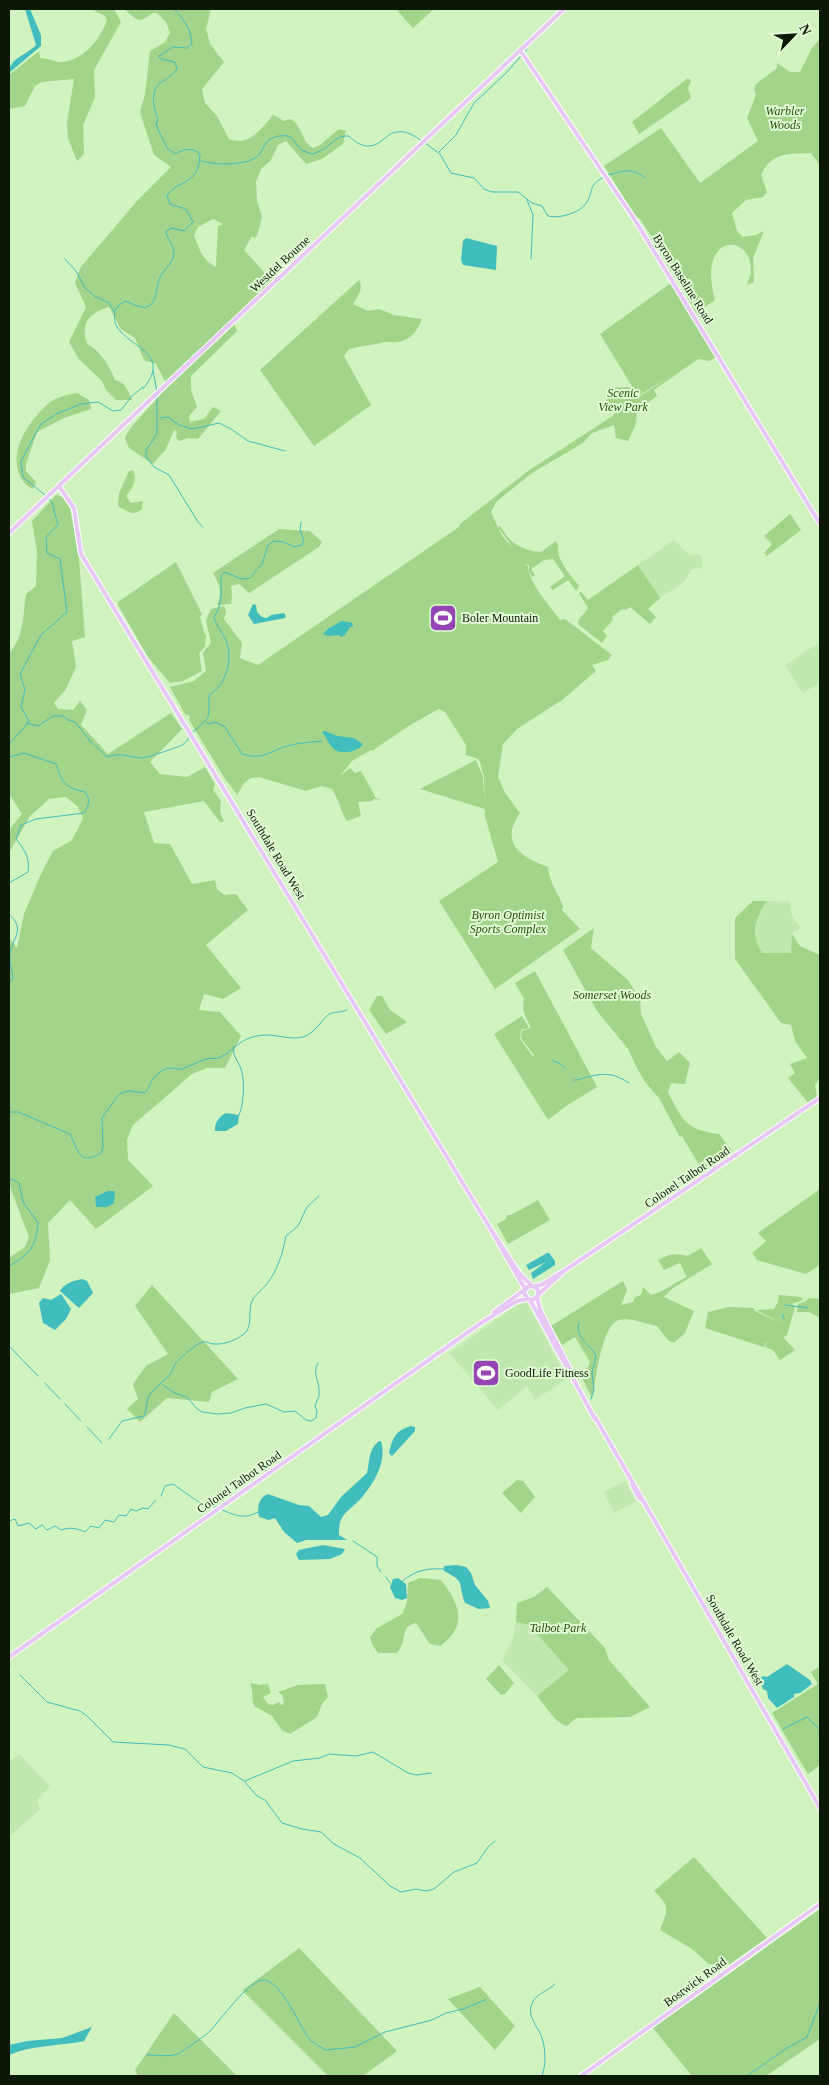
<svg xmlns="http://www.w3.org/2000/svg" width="829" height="2085" viewBox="0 0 829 2085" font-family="'Times New Roman',serif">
	<rect width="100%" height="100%" fill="#d0f3c0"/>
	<path fill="#c1e8af" d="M674 540 688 554 701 555 703 568 692 569 684 582 660 598 638 565Z
		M820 642V688L817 684 803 693 785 665Z
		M767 901 790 902 792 916 801 928 792 934 791 953H762L755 941 757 919Z
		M526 1301 567 1378 535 1400 527 1386 498 1410 449 1353 511 1309Z
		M625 1481 636 1501 614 1513 604 1492Z
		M516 1622 529 1625 569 1670 537 1696 502 1660 513 1638Z
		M19 1754 50 1786 37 1800 40 1810 9 1836V1762Z"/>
	<path fill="#a2d48a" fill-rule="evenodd" d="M91 9H114L121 22 94 70 95 97 83 125 84 154 77 161 68 138 67 123 74 79 42 82 35 86 25 106 9 109V75L39 51 40 58C48 58 56 63 63 62 85 59 99 40 107 21L105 16Z
		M124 9H211L206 29 210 44 224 62 202 89 205 103 217 116 229 139C249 147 261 129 273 115L284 121 291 119C304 128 301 142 313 148L320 145 339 129 346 131 343 144 322 159 306 164 286 141 278 145 271 160 261 169 256 182 257 200 262 217 257 236 254 238 252 236 244 250 272 281 253 303 234 323 237 331 191 376V390L197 407 189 416 190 422 204 419 213 407 221 411 198 439 188 438 179 441 176 437 177 432 174 430 166 449 153 464 129 448 125 439C128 425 159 401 167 385L156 364 144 360 135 338 121 329 109 307C89 313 80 323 87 344 99 349 110 367 115 380 125 382 128 391 132 400H116L106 390 102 381 79 359 69 342 86 307 75 283 80 268 137 201 171 167 154 155 140 112 145 94 150 51 165 42 170 33 166 22 157 13H153L142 20 136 19ZM213 219 223 224 218 226 216 267C202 260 199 249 194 235L198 227Z
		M396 9H434L413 28Z
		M820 39V162L819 164 811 153C789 154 771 152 761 175L767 192 763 197 746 200 732 213 737 231 743 237 756 235 764 231 753 258 754 282 747 285C748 280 751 275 751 270 751 232 696 233 715 300L696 313 673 272 677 269 671 272 652 240 653 239 640 219 636 217 604 166 661 128 700 183 758 141 747 118 756 95 754 89 756 84 777 68V63L790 72H800L812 48Z
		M688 78 691 81 688 88 691 97 690 99 639 134 632 122Z
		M359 280C364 289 358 295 353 304L368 311 379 309 394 315 422 319C418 330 410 341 397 342 393 343 389 341 385 342 373 345 361 346 349 349L344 356 371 405 314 446 260 370Z
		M671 283 716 357 710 361 698 359 654 390 657 396 637 411 636 424 628 441 616 438 614 425 592 433 583 443 532 473 497 501 491 512 502 536 513 548 498 527 500 526C510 543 521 550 541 552L556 541C560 547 557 550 559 556 563 567 572 577 579 586L576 591 568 580 553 590 550 587 565 576 553 559 544 560 531 569 535 575 532 577 529 571V565L524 563 527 556V555L524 563 528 566C528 582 550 606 560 620L565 619 612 655 608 660 592 665 596 671 562 700 517 729 503 744 498 777 505 793 520 813C499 842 521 858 548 867 549 883 559 893 563 907L562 910 580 929 495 989 439 901 498 862 485 816 484 777 480 762 478 759 466 755V745L445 712 439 709 435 711 407 727 372 751 371 750 352 761 340 776 350 768 355 773 361 771 376 798 381 800 373 799V801L358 802 361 816 347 821C340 810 339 800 332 789L321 786 306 791 259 777 251 778 244 783 237 795 228 782H227L189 720 190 718 188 714 186 716 170 687 194 681 206 671 203 652 211 643 206 620 211 609 224 606 226 612 224 619 242 643 240 658 258 665 459 527 460 524 528 471 614 415 615 410 604 404 608 398 611 388 629 387 637 398 678 371 638 396 600 334Z
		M77 393 89 400 91 409 64 418 37 432 26 464V471L36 482 33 489C27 487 23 482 20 476 8 450 30 420 48 404 56 397 66 395 77 393Z
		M133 470C138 480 132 489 126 496L131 503 143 501 142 509C133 517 127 511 118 506L119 493 129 471Z
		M56 495 62 497 70 508 79 560 85 637 72 641 76 667 66 689 54 703 58 709 73 710 80 701 87 710 81 725 108 754 171 713 182 729 150 762 160 774 187 777 205 767 215 784 213 790 221 801 220 811 224 822H220L204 801 144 812 154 843 170 844 192 884 215 880 217 889 224 895 236 894 248 910 206 945 241 988 223 999 204 994 199 1010 220 1012 241 1036 225 1068H207L192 1074 133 1125 127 1140 128 1160 153 1186 96 1229 70 1200 48 1223 50 1260 39 1288 9 1294V1258L25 1247 29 1237 9 1184V938L17 948 24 914 41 874 53 851 72 840 83 819 78 807 66 797 49 799 30 816 9 853V830L22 814 9 794V653C24 638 23 615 26 594L36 586 37 552 32 521Z
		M790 514 801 530 767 556 764 553 772 544 764 536Z
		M279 529 310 531 322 542 319 547 249 593 239 584 231 586 232 595 231 604 217 605C223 591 219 585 213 573Z
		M176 562 202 614 200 617 204 632 206 635 205 647 199 653 202 671 183 681 170 683 148 657 118 605V602Z
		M638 565 660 598 648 609 656 617 650 624 630 607 626 610 622 609 612 617 613 620 603 631 607 636 602 643 578 624C578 616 585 615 588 608L579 593 581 592 588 600Z
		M476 760 483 777 485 809 420 789Z
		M753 901H767C754 919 751 935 762 953H791L792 934 800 946 820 955V1078L815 1085 817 1098 809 1104 788 1078 795 1073 790 1064 807 1058 795 1041 791 1025 781 1023 735 959V918Z
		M594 928 591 948 628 980 640 999 641 1014 656 1047 667 1061 679 1052 690 1063 685 1084 671 1083 668 1092C682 1120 686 1130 719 1134L735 1155 705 1175 682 1136 680 1137 659 1098 645 1082 637 1068 628 1049 597 1011 563 950Z
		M535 971 597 1087 566 1106 548 1120 494 1034 522 1016 529 1028 521 1030 520 1039 533 1057 534 1055 521 1038 522 1031 531 1028C526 1017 521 1010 524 999L515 983Z
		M377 996H382L390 1010 407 1022 386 1034 369 1010Z
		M820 1189V1265L806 1274 757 1260 752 1253 766 1241 758 1233Z
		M538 1200 550 1220 508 1244 497 1224 506 1219 507 1215H511Z
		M701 1248 712 1264 673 1288 664 1297 694 1311 685 1333 674 1343 668 1340 657 1326C646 1324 630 1317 619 1320 601 1325 596 1381 592 1398L583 1380 590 1362 575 1337 562 1345 551 1326 623 1281 627 1290 621 1305 633 1302 635 1297 641 1295 643 1287 651 1295C664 1292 674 1283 687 1277L680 1263 664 1270 658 1260C669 1254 676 1253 688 1256Z
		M152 1285 238 1379 212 1392 209 1402 167 1398 140 1422 127 1409 138 1399 133 1384 146 1366 168 1354 135 1306Z
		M779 1295 801 1297 803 1300 792 1304 795 1307 787 1335 783 1337 795 1350 780 1360 773 1350 765 1347 766 1343 776 1337 765 1343 764 1347 705 1328 708 1312 729 1307 754 1308 755 1311 783 1324 756 1310 774 1309 778 1302Z
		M809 1298 820 1299V1318L809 1312H797L798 1304 806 1301Z
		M517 1480 523 1481 535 1497 521 1513 502 1493Z
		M420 1578 441 1580C459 1603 469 1626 440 1646L430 1644 416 1623C403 1627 406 1630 403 1641 402 1645 399 1650 397 1653H378L373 1646 370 1637 377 1628 402 1614 407 1603 408 1583Z
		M547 1587 605 1648 609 1660 650 1707 630 1717 576 1718 567 1726C555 1723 546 1706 537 1696L569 1670 529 1625 516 1622 517 1603 534 1597Z
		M499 1665 514 1683 505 1694 501 1695 486 1679Z
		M820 1666V1765L808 1774 772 1713 818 1684 811 1672Z
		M250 1683 260 1685 268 1684 271 1693 263 1697 268 1704 273 1705 279 1702 282 1706 284 1702 282 1695 278 1692 298 1685 325 1684 328 1697 322 1704 317 1717 290 1734 282 1730 272 1716 254 1706C251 1697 254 1691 250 1683Z
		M694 1857 767 1938 727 1966 709 1964 692 1949 660 1930C668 1909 671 1907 654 1891Z
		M820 1909V2039L766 2076H692L653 2028Z
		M299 1948 397 2051 363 2076H328L244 1992 243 1990Z
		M480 1987 515 2026 495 2050 448 1999Z
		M174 2013 237 2076H138L135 2070Z"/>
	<path fill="#41bdbe" d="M25 9H30L41 35V46L9 73C9 58 27 55 36 45Z
		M466 238 497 246 496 270 463 265 461 260 463 241Z
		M253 604 256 605 257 612 262 617 267 618 271 615 284 613 286 616 285 618 254 624 248 615Z
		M342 621 352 623 353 627H350L345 635 341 637 339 635 328 636 323 634 329 628Z
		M325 731 337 736 354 738 363 744C357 753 338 756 331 746 327 741 326 736 322 732Z
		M226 1113 239 1115 238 1124 226 1131H215C214 1124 219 1116 226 1113Z
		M108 1191H115L114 1203 107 1207H96L95 1197Z
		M547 1253H549L555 1261V1265L533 1279 531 1273 546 1262 529 1270 526 1265Z
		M82 1279 87 1281 93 1293 79 1308 60 1291C64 1283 74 1281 82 1279Z
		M61 1294 71 1309 66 1319 55 1330 43 1323 39 1303 43 1298 51 1300Z
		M411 1426 415 1427V1431L392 1456 389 1453C393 1437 395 1431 411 1426Z
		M379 1441H381C387 1461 375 1481 363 1496 353 1509 337 1513 339 1535L347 1540H306L297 1543 284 1532 275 1518 269 1520 259 1517C257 1508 258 1498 268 1494L299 1505 309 1506 321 1517 328 1515 341 1497 367 1473C370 1461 368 1450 379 1441Z
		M323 1545 345 1549 342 1554 330 1559 299 1560 296 1554 299 1550Z
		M457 1565 466 1567 471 1573 475 1585 488 1601 490 1608 479 1609 465 1603C457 1582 467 1583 444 1571V1566Z
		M398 1578 406 1584 407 1598 402 1600 395 1598 390 1587 393 1579Z
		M787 1664 810 1680 812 1684 800 1693 794 1694V1697L777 1708 768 1698 767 1691 763 1689 759 1680 763 1676 767 1677Z
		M92 2027 84 2041C59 2046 32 2045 9 2055V2045L27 2041 62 2038Z"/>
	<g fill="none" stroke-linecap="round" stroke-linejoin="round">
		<path stroke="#41bdbe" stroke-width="1" d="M425 143 440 154 451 173 474 178 484 189 492 192H518L532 203 542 206 548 216C559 219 581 213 587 202 594 190 588 185 604 177
			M439 152 456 135 474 103 506 73 527 49
			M201 161C214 165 247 166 258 156 261 153 263 147 266 143 271 136 284 134 291 137L301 150 312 154C316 153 320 151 324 149 333 143 337 135 349 136 357 145 369 150 380 142 386 138 389 133 397 132 405 130 415 136 422 141
			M608 175C623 171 630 167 644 177
			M527 200 533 215 531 259
			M65 259 76 271 85 288 96 297 109 303 114 311
			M153 371 157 392
			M143 389C172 354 132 349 117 327 114 323 115 316 114 312L118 306 125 301C131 303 141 309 147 307 157 303 156 289 159 280 162 270 173 264 174 253 174 245 167 239 166 231L172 228 184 231 193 222 186 209 170 204 167 196C177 179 199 187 200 154 191 147 185 149 175 154L167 148 156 125 158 119C154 110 150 92 159 84 166 78 172 77 177 69L175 62 161 59 159 56 173 47 187 48 192 44C191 30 184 19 174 9
			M157 396V434L146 450V457L154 467 169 475 198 522 203 527
			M160 418 168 417 179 425 193 429 219 423 231 429 248 441 285 451
			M46 496 23 477 21 461 41 424 56 414 81 404 98 402 113 411 121 410 132 396 143 387
			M206 722 208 724 215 722 225 727 242 754C263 760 268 752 287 746 298 743 311 742 322 741
			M27 723 38 726 53 716H63L68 720 75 722 91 742 107 757C120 752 129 757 142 758 146 758 179 747 182 745 186 743 187 740 190 736
			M28 723 29 721 21 707 25 690 20 674 41 635 67 612 60 559 47 553 46 537 58 525 52 502 49 499
			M192 733C210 715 209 724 209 696 212 691 217 690 220 685 229 673 232 652 225 638 221 630 216 626 214 617 223 604 221 590 221 576L224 572 242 579 250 578 262 564 268 545 274 541 284 542 294 547 302 545 304 541 300 530 301 522
			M9 744 27 724
			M9 757 24 753 56 764C63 784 64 787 85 792 91 800 89 805 84 813L36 819 21 825 16 839C25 850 30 858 28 872L9 883
			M9 914C26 930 13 937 10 954 9 962 12 970 13 978L9 984
			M234 1047C232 1056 238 1060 241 1069 245 1079 244 1105 239 1115
			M553 1061 561 1064 565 1068
			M574 1080H577C598 1074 610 1070 629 1083
			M9 1112H18L70 1134C78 1148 78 1167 101 1153L103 1147 102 1118 119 1094 129 1091 145 1093C153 1083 149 1079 163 1070 170 1066 175 1070 182 1069 190 1066 199 1061 206 1059 210 1058 214 1059 218 1058 233 1053 236 1040 257 1036 274 1032 288 1041 303 1037 315 1033 320 1022 328 1015 333 1011 341 1013 347 1010
			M9 1178 19 1183 23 1202 38 1223C36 1247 30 1254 9 1266
			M785 1305 808 1308
			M783 1315 784 1319
			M579 1323C574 1337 591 1345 596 1356L592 1372 594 1390 591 1399
			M9 1346 38 1376
			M45 1383 60 1399
			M163 1385 173 1392 188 1398 196 1408 202 1412 218 1414 231 1413 245 1408 266 1404 284 1412 295 1411 306 1420 311 1421 316 1418 317 1411 315 1406C316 1402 319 1398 319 1395 321 1383 311 1373 318 1363
			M65 1404 81 1421
			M87 1427 102 1443
			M109 1439 122 1421 144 1416C147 1410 146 1404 148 1398 151 1390 163 1382 169 1376 172 1372 172 1370 174 1366 177 1360 197 1343 203 1342 207 1341 210 1344 214 1344 225 1345 239 1339 246 1332 253 1323 247 1309 253 1299 256 1294 262 1290 266 1285 277 1272 283 1253 286 1236L298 1226 307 1207 319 1196
			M161 1496 165 1486 173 1484 203 1505 216 1507
			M220 1509C234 1515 244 1520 258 1512
			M9 1521 15 1519 18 1526 29 1523 36 1529 42 1525 47 1530 55 1526 61 1530C70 1527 76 1528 85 1532L91 1526 99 1528 105 1520 114 1522 119 1515 126 1516 131 1509 136 1511 143 1508 148 1509 156 1500
			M353 1541 377 1557V1566L381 1572
			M386 1577 390 1583
			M403 1581C415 1570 428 1568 444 1569
			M9 1660 10 1665
			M20 1675 47 1702 80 1711 87 1716 113 1742 169 1745 185 1749 203 1767 232 1773 244 1781 257 1796 265 1800 282 1823 302 1829 321 1832 334 1844 360 1858 390 1886 401 1892 416 1889 426 1891 434 1889 454 1872 477 1863 488 1847 495 1841
			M783 1729 807 1717 820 1730
			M245 1781 293 1761 320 1758 329 1754 356 1756 373 1752 408 1773 416 1775 431 1773
			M147 2055C157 2055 169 2057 178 2054 182 2052 206 2035 209 2032 220 2021 249 1979 264 1980 281 1981 299 2025 308 2037 312 2043 320 2047 326 2050L355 2047 385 2032 432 2020 446 2013 463 2009 485 2000
			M542 2076C546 2065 546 2050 542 2038 538 2025 524 2015 534 2000 539 1993 549 1990 555 1984
			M747 2076 784 2050 807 2037 820 2003"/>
		<g stroke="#fff" stroke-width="6">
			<path id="major" d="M520 50 635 220 820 524
				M59 486 74 508 81 554 490 1228 519 1273 531 1285
				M9 533 564 9
				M491 1230 525 1289
				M534 1286 538 1290V1296L532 1300 528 1299 524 1293 527 1287 541 1285 562 1272
				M539 1294 564 1271 820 1098
				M537 1297 540 1310 572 1373
				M530 1300 595 1419
				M494 1312 523 1291
				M595 1417 820 1808
				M632 1484 639 1498 643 1501
				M9 1657 481 1323 517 1301 528 1299
				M581 2076 820 1904"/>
		</g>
		<use href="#major" stroke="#e8c7f5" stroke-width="4"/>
	</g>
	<defs>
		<g id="stadium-square" transform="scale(1.4375)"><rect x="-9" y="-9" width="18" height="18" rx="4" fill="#9544b3" stroke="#e1fed5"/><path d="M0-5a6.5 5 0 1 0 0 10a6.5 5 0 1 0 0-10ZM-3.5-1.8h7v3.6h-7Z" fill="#fff"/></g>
	</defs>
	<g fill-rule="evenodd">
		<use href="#stadium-square" x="443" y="618"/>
		<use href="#stadium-square" x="486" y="1373"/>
	</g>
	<g text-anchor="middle" stroke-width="4" stroke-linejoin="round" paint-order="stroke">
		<g font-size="12" font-style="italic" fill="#264b0d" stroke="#e1fed5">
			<text x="785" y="115">Warbler<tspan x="785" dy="14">Woods</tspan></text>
			<text x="623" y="397">Scenic<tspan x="623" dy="14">View Park</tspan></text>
			<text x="508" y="919">Byron Optimist<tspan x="508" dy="14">Sports Complex</tspan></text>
			<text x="612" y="999">Somerset Woods</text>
			<text x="558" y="1632">Talbot Park</text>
		</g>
		<g font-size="12" fill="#0c1806" stroke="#e1fed5">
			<text transform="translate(280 264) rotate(-43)" y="4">Westdel Bourne</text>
			<text transform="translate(683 279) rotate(58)" y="4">Byron Baseline Road</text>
			<text transform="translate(276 854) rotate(59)" y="4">Southdale Road West</text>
			<text transform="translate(687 1177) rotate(-34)" y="4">Colonel Talbot Road</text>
			<text transform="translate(239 1482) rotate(-35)" y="4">Colonel Talbot Road</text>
			<text transform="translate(735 1640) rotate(60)" y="4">Southdale Road West</text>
			<text transform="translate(695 1982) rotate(-36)" y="4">Bostwick Road</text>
		</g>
		<g font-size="12" fill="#0c1806" stroke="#e1fed5" text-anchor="start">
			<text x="462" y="622">Boler Mountain</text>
			<text x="505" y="1377">GoodLife Fitness</text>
		</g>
	</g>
	<rect width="829" height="2085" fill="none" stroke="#0c1806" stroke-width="20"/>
	<g transform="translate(794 35) rotate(65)" stroke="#e1fed5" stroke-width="4" paint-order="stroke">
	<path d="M0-4L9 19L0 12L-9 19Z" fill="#0c1806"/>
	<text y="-8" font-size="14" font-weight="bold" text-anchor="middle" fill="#0c1806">N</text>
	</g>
</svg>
